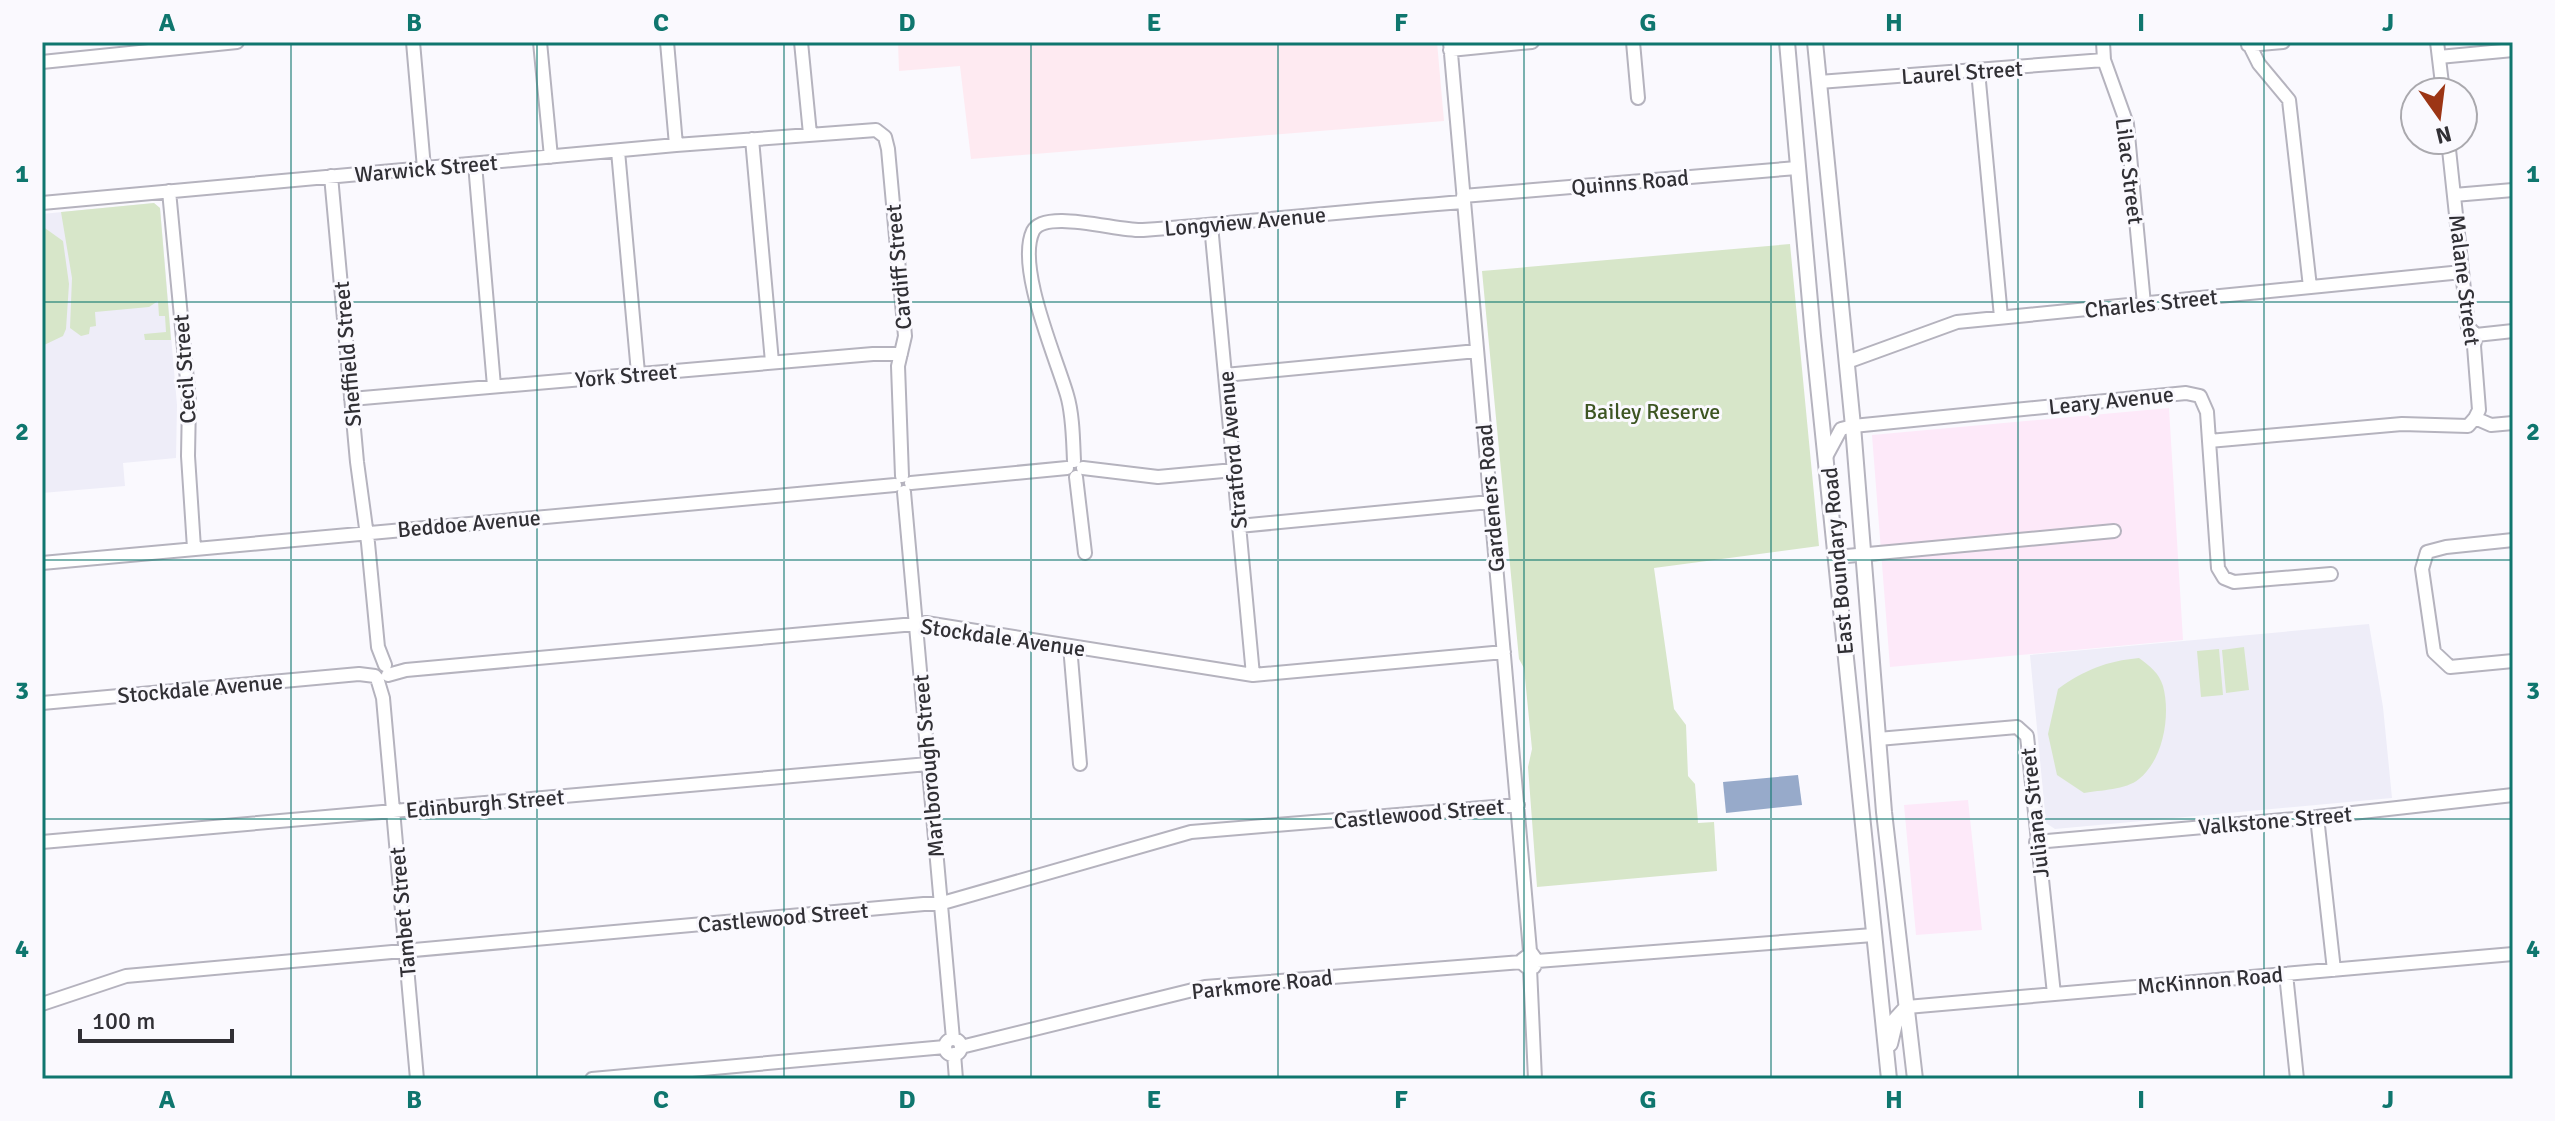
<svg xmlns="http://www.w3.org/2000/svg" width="2555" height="1121" viewBox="0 0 2555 1121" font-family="Signika,sans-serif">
	<rect width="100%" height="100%" fill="#faf9fe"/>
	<path fill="#fde9f9" d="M2169 408 2183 640 1890 667 1872 435Z
		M1968 800 1982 930 1916 935 1904 805Z"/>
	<path fill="#eeedf8" d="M154 203 160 208 177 405 176 458 123 463 125 486 42 493V214Z
		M2369 624 2383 707 2392 798 2055 829 2046 823 2030 655Z"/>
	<path fill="#feeaf1" d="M898 42H1437L1444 121 971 159 960 66 899 71Z"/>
	<path fill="#d7e6c9" d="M154 203 160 208 171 340H145L144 334 166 332 165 316H159L158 301 149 307 95 312 96 326 90 327 89 334 81 336 70 328 72 278 61 212Z
		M42 226 63 241 69 284 66 329 63 336 42 346Z
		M1790 244 1819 546 1654 568 1674 709 1686 725 1688 776 1695 784 1698 823 1714 822 1717 871 1537 887 1528 767 1532 749 1524 668 1519 659 1482 271Z
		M2244 647 2249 690 2226 693 2222 650Z
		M2219 649 2223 695 2201 697 2197 651Z
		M2139 658C2150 666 2159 673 2163 686 2171 716 2163 760 2139 779 2126 790 2100 790 2084 793L2057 775 2048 734 2058 689C2084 670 2107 661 2139 658Z"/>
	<path fill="#97aaca" d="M1798 775 1802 805 1726 813 1723 782Z"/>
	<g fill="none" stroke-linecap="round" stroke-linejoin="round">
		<g stroke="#b5b3be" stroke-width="16">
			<path id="minor" d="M413 42 424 168
				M540 42 551 157
				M667 42 676 145
				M801 42 810 134
				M1450 42 1530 951 1537 961 1534 967 1528 968 1523 964 1522 960 1530 954
				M1633 42 1638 98
				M2103 42 2104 60 2127 124 2144 304
				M2248 42 2259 64 2289 100 2310 287
				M2437 42 2443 92
				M2248 45 2283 42
				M1450 50 1532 42
				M2439 57 2513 50
				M42 62 237 42
				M1978 71 2001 317
				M1819 82 2104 60
				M752 139 772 362
				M2448 140 2468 327 2476 335 2474 346 2479 410 2475 418
				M618 151 638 373
				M475 164 494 386
				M331 176 357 462 368 543 378 647 385 665
				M169 191 189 401 188 456 194 548
				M2454 195 2513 190
				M1463 196 1797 168
				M42 203 676 145 876 130 885 137 888 149 905 336 898 366 902 476
				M1211 225 1253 675
				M2476 335 2513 331
				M1847 362 1957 322 2462 272
				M1225 375 1477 351
				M351 399 873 354H901
				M2209 441 2218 568 2224 578 2234 582 2331 574
				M1827 455 1841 429 1853 426 2186 393 2200 396 2207 412 2209 441 2402 424 2468 426 2475 418 2491 425 2513 423
				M1074 461C1073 440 1073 415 1067 395 1056 357 1016 267 1033 231 1045 208 1120 232 1143 230 1250 222 1357 210 1464 202
				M1083 468 1158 477 1234 470
				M1076 477 1085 553
				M911 483 1067 468
				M904 492 953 1039
				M1239 526 1490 502
				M2513 540 2446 547 2427 552 2422 569 2434 652 2450 667 2513 661
				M1836 557 2114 531
				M42 563 895 485
				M1070 646 1080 764
				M388 675 406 670 926 623 1253 675 1504 652
				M377 678 383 698 417 1079
				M42 703 359 674 375 676
				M1878 739 2017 727 2027 736 2054 994
				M2317 817 2334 970
				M42 842 928 764
				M2036 842 2317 817 2513 795
				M1537 961 1873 935
				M1530 968 1535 1079
				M2286 974 2297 1079
				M42 1004 126 976 946 902 1191 832 1518 805
				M1907 1007 2513 954
				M945 1047a8 8 0 1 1 16 0a8 8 0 1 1-16 0Z
				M961 1047 1205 987 1522 962
				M954 1054 956 1079
				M592 1079 945 1047"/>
		</g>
		<g stroke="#b5b3be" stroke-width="18">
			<path id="major" d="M1787 42 1813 336 1889 1079
				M1815 42 1853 426 1884 812 1915 1079
				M1890 1044 1896 1019 1907 1007"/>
		</g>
		<use href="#minor" stroke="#fff" stroke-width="12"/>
		<use href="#major" stroke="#fff" stroke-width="14"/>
	</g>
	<path fill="none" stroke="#0f766e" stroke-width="2" stroke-opacity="0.55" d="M291 42V1079M537 42V1079M784 42V1079M1031 42V1079M1278 42V1079M1524 42V1079M1771 42V1079M2018 42V1079M2264 42V1079M42 302H2513M42 560H2513M42 819H2513"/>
	<g text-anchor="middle" stroke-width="6" stroke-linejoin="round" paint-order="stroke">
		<g font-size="22" fill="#313035" stroke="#faf9fe">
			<text transform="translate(1962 72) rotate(-4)" y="8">Laurel Street</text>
			<text transform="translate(426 168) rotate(-5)" y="8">Warwick Street</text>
			<text transform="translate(2130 171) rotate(83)" y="8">Lilac Street</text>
			<text transform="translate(1630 182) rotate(-5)" y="8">Quinns Road</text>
			<text transform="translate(1245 221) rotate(-5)" y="8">Longview Avenue</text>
			<text transform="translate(898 267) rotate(-95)" y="8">Cardiff Street</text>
			<text transform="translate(2465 280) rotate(83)" y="8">Malane Street</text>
			<text transform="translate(2151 303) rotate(-6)" y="8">Charles Street</text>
			<text transform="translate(347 354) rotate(-95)" y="8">Sheffield Street</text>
			<text transform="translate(184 369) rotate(-94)" y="8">Cecil Street</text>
			<text transform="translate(626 375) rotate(-5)" y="8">York Street</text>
			<text transform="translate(2111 400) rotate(-6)" y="8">Leary Avenue</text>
			<text transform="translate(1232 450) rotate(-95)" y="8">Stratford Avenue</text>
			<text transform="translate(1490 498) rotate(-95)" y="8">Gardeners Road</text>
			<text transform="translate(469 523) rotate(-5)" y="8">Beddoe Avenue</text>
			<text transform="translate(1837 561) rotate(-95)" y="8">East Boundary Road</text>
			<text transform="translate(1003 637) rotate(8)" y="8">Stockdale Avenue</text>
			<text transform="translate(200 688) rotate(-5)" y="8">Stockdale Avenue</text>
			<text transform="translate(928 766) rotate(-95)" y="8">Marlborough Street</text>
			<text transform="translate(485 803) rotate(-5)" y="8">Edinburgh Street</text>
			<text transform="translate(1419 813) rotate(-5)" y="8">Castlewood Street</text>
			<text transform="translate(2034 813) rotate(-96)" y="8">Juliana Street</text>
			<text transform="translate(2275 820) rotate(-5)" y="8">Valkstone Street</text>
			<text transform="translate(402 912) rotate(-95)" y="8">Tambet Street</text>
			<text transform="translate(783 917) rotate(-5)" y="8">Castlewood Street</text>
			<text transform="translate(2210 980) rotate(-5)" y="8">McKinnon Road</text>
			<text transform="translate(1262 984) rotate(-6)" y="8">Parkmore Road</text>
		</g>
		<g font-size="22" fill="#3d5522" stroke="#faf9fe">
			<text x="1652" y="419">Bailey Reserve</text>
		</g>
	</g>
	<rect width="2555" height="1121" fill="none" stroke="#faf9fe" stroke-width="88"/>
	<g transform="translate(2439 116) rotate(166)"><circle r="38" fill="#faf9fe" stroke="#aaa9ae" stroke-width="2"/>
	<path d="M0-6L14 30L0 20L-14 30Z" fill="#9c3515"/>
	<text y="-12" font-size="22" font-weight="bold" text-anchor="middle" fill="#313035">N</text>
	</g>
	<path d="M80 1029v12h152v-12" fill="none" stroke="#313035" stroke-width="4"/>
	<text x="92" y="1029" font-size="24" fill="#313035" stroke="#faf9fe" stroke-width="6" paint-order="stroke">100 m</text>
	<rect x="44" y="44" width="2467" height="1033" fill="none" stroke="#0f766e" stroke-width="3"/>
	<g font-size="26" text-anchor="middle" font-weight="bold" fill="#0f766e">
		<text x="167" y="31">A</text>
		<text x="414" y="31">B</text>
		<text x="661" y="31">C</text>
		<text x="907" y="31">D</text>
		<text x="1154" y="31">E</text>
		<text x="1401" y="31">F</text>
		<text x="1648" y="31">G</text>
		<text x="1894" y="31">H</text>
		<text x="2141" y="31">I</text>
		<text x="2388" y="31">J</text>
		<text x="22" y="182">1</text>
		<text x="2533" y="182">1</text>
		<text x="22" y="440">2</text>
		<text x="2533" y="440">2</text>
		<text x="22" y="699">3</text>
		<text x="2533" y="699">3</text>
		<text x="22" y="957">4</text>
		<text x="2533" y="957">4</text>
		<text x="167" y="1108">A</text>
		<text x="414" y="1108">B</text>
		<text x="661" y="1108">C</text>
		<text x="907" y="1108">D</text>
		<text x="1154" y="1108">E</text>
		<text x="1401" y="1108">F</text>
		<text x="1648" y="1108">G</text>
		<text x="1894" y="1108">H</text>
		<text x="2141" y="1108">I</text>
		<text x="2388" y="1108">J</text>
	</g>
</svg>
